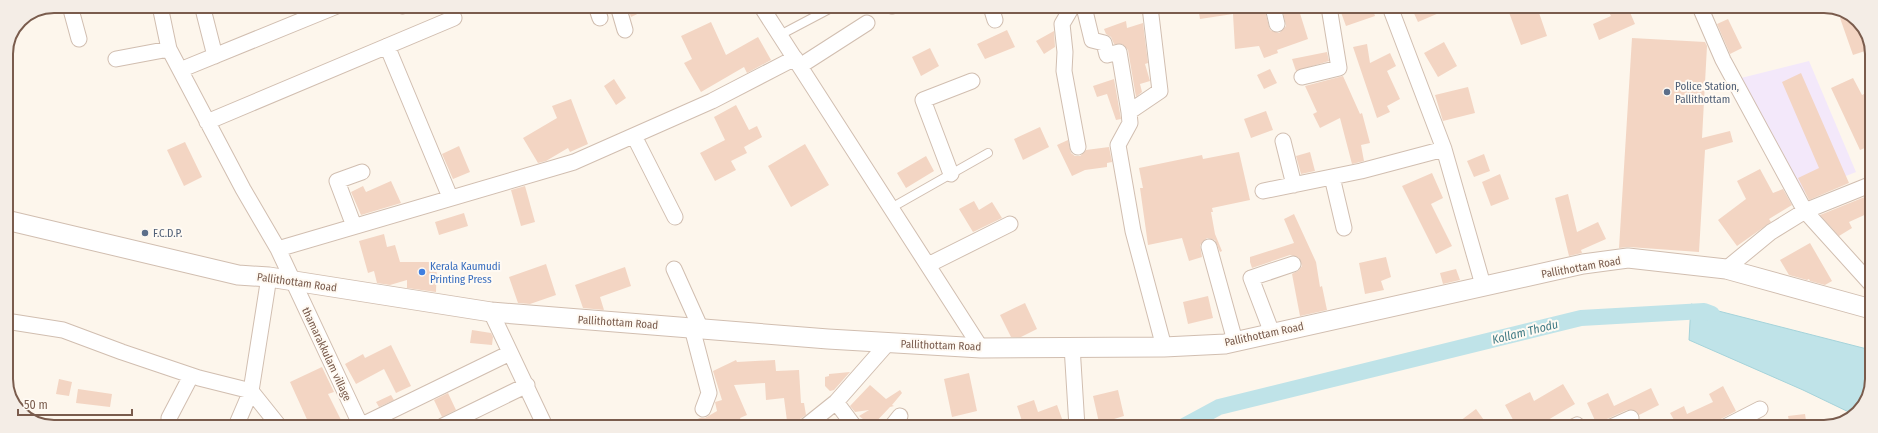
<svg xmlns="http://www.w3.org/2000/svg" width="1878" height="433" viewBox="0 0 1878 433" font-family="'Fira Sans Condensed',sans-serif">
	<rect width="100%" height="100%" fill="#fdf6ec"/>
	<path fill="#f3e8fa" d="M1809 61 1856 172 1800 194 1741 78Z"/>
	<path fill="#bfe3e8" stroke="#a5d3da" d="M1691 304 1871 350V389L1855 415 1803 390 1689 340Z"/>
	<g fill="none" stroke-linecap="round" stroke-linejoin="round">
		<path stroke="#bfe3e8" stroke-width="16" d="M1182 427 1219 407 1581 318 1704 311 1712 314"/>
	</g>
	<path fill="#f3d5c3" d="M627 6H654L631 17Z
		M1198 7H1264L1270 30 1279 33 1286 26 1282 7H1298L1308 39 1277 50 1278 53 1264 58 1259 46 1235 49 1233 14 1200 19Z
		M1339 7H1372L1375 16 1346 26Z
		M1411 7H1453L1418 22Z
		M1507 7H1537L1547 36 1521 45Z
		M1606 7H1620L1623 13 1629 10 1635 24 1599 40 1593 24 1611 16Z
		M1848 15 1860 22 1871 49 1853 55 1840 18Z
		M1728 19 1742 48 1730 54 1717 24Z
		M1126 21 1127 28 1143 23 1148 63 1145 64 1150 81 1140 84 1142 92 1136 97 1128 50 1122 44H1114L1111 37 1106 34 1104 29Z
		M711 22 726 55 758 37 771 60 747 73 744 67 701 92 684 63 692 59 681 36Z
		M1007 30 1015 47 985 59 977 44Z
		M1054 31 1055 47 1044 54 1036 41Z
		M1632 38 1705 42 1707 46 1702 138 1730 131 1733 142 1705 150 1699 252 1629 247 1619 248Z
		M1444 42 1457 66 1438 77 1424 53Z
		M1367 44 1370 63 1390 53 1396 66 1387 71 1400 99 1387 106 1390 112 1377 118 1353 47Z
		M930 48 939 66 921 76 912 57Z
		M1327 52 1329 61 1296 71 1292 59Z
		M1270 69 1277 83 1264 89 1257 75Z
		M1801 73 1849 183 1809 200 1798 178 1819 168 1782 82Z
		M1343 76 1360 114 1362 113 1370 143 1361 145 1364 161 1352 164 1340 118 1320 128 1313 114 1317 112 1305 86Z
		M1853 78 1862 95 1872 90V145L1860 150 1831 88Z
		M614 79 626 98 616 105 604 86Z
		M1114 79 1121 119 1116 120 1107 94 1097 97 1093 86Z
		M1468 87 1475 113 1443 121 1435 95Z
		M571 99 588 144 570 152 568 148 546 161 538 163 523 138 557 118 552 106Z
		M736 105 749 130 757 126 762 137 744 147 747 153 731 161 736 170 715 181 700 153 725 140 714 117Z
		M1266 111 1273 130 1251 138 1244 119Z
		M1040 127 1049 147 1023 160 1014 139Z
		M1068 140 1071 153 1075 156H1080L1086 150 1109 147 1112 162 1107 163V167L1085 170 1072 176 1057 145Z
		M185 142 202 177 184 186 167 150Z
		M805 144 829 185 791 207 768 166Z
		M459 146 470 172 453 179 442 154Z
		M1239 152 1250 200 1212 208 1213 212H1211L1215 234 1222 251 1220 252 1215 240 1207 238 1200 245 1202 257 1189 261 1182 238 1148 245 1140 188H1143L1139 168 1202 155 1203 159Z
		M1310 152 1315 171 1301 174 1296 156Z
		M1484 154 1490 171 1474 177 1467 161Z
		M926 156 934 171 906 188 897 173Z
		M1760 169 1773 193 1783 189 1792 205 1769 219 1771 222 1737 246 1718 220 1746 199 1737 181Z
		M1432 173 1443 198 1431 204 1452 246 1436 254 1402 186Z
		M1500 174 1509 199 1491 206 1482 182Z
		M391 181 401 203 361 215 351 192 363 186 366 192Z
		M525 186 535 222 521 226 511 190Z
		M1568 194 1577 232 1598 222 1606 239 1581 250 1582 253 1569 256 1555 198Z
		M1872 194 1871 212 1849 222 1852 228 1839 236 1820 215Z
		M974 201 979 210 992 202 1002 218 973 232 959 209Z
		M464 213 468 226 439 235 435 222Z
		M1294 214 1316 262 1320 287 1322 286 1327 310 1300 316 1292 274 1299 270 1302 266 1299 258 1290 255 1252 268 1250 262V257L1294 243 1284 219Z
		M384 234 387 247 395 245 400 262H437L436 292 407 288V280L390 285 377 283 374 271 368 273 359 241Z
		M1810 243 1832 281 1825 285 1810 281 1809 279 1807 280 1789 275 1780 260Z
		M1386 257 1391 277 1381 281 1384 290 1365 294 1359 263Z
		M546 264 556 295 530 304 518 303 509 277Z
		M625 267 631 286 600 297 604 310 583 308 575 285Z
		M1456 269 1460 280 1443 284 1440 273Z
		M1208 296 1213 318 1188 324 1183 302Z
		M1025 303 1037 329 1021 337H1011L1000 315Z
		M472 330 491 333 493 337 492 345 470 343Z
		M391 345 411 386 396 393 384 369 356 384 345 364 363 354 365 358Z
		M736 360 737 362 775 360 776 371 799 370 801 403H804L806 415 800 419 787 421 784 398 766 400 765 383 734 385 747 415 740 418 743 426H680L700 418H705L717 411 715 402 722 400 713 371Z
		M322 367 334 392 328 394 344 426H310L290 382Z
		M850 372 834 390 830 391 825 386V377L829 376V374Z
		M969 373 977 411 952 417 944 379Z
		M59 379 72 382 69 396 56 394Z
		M1563 384 1575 404 1536 427H1517L1505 405 1530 392 1534 401Z
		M870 385 886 399 900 390 902 393 892 405 894 406 890 407 872 426 859 416 869 410 855 412 850 406Z
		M1723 386 1736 411 1721 419 1716 427H1660L1674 420 1670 413 1684 406 1687 414 1713 402 1709 394Z
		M1651 388 1659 405 1639 415 1636 411 1627 410 1607 419 1602 427H1598L1587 403 1608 393 1614 406Z
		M78 389 112 394 110 407 76 403Z
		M1118 390 1124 416 1114 419 1116 427H1100L1093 396Z
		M448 393 456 410 442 417 434 400Z
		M391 395 394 400 379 407 376 402Z
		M1034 400 1038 412 1057 405 1065 427H1024L1017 406Z
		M1476 409 1489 427H1452Z
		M1805 414 1807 427H1790L1788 416Z"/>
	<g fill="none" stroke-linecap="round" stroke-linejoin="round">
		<g stroke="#d1beb0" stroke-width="10">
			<path id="service" d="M780 35 835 6
				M891 208 988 153"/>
		</g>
		<g stroke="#d1beb0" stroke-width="17">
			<path id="minor" d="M70 6 79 39
				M160 6 169 49 243 189 278 249 361 426
				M402 6H403
				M596 6 600 18
				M618 6 625 30
				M761 6 981 348
				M891 6H893
				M991 7 995 20
				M1072 7 1062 24 1065 52 1064 71 1078 147
				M1084 7 1092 40 1104 43 1107 55 1119 52 1129 112
				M1150 7 1160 91 1129 112 1130 123 1118 145 1133 231 1164 347
				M1273 7 1277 24
				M1390 7 1444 149 1483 285
				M1700 7 1723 60 1805 211 1871 284
				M203 9 215 56
				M387 46 450 197
				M116 59 169 49
				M800 66 867 23
				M180 70 337 6
				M1302 77 1339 68 1329 7
				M207 122 454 18
				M634 136 675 217
				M1283 141 1294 185
				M951 174 923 100 972 81
				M1332 177 1344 228
				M1263 191 1361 171 1444 149
				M354 226 337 181 362 172
				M1209 247 1235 341
				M278 249 574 162 712 101 795 58
				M928 265 1010 224
				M674 269 701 329
				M1726 269 1771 232 1805 211 1872 184
				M491 312 545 426
				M6 321 63 330 122 352 199 378 251 391 279 426
				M692 328 709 393 703 409
				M1272 333 1251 278 1293 264
				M1072 346 1077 427
				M836 402 854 426
				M169 418 191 376
				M236 426 251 391 269 277
				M360 426 510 353
				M443 426 527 385
				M806 426 836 402 888 343
				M892 426 900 416
				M1573 427 1577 425 1579 427
				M1611 427 1631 418
				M1725 427 1760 409"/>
		</g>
		<g stroke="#d1beb0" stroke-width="21">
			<path id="tertiary" d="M6 220 238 275 269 277 491 312 828 339 981 348 1164 347 1225 344 1583 264 1628 258 1726 269 1871 309"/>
		</g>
		<use href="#service" stroke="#fff" stroke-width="8"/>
		<use href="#minor" stroke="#fff" stroke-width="15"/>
		<use href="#tertiary" stroke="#fff" stroke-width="19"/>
	</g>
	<g fill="#5c6f8a" stroke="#fffaf3" stroke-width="1.5">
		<circle cx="1667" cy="92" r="4"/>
		<circle cx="145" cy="233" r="4"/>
	</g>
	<circle fill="#3f7fe0" stroke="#fffaf3" stroke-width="1.5" cx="422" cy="272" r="4"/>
	<g text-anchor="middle" stroke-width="4" stroke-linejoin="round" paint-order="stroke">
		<g font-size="11" fill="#4e5e75" stroke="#fffaf3" text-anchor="start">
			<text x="1675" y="90">Police Station,<tspan x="1675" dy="13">Pallithottam</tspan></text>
			<text x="153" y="237">F.C.D.P.</text>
		</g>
		<g font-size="11" fill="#366cbe" stroke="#fffaf3" text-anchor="start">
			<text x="430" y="270">Kerala Kaumudi<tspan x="430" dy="13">Printing Press</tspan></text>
		</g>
		<g font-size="11" fill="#7a5c4d" stroke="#fffaf3">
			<text transform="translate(1581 267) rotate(-10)" y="4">Pallithottam Road</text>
			<text transform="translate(297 282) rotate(8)" y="4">Pallithottam Road</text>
			<text transform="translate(618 322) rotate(4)" y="4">Pallithottam Road</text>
			<text transform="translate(1264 334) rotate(-12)" y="4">Pallithottam Road</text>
			<text transform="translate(941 345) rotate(2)" y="4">Pallithottam Road</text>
			<text transform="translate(327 354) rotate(65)" y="4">thamarakkulam village</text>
		</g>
		<g font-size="12" font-style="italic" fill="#437c86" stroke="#fffaf3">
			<text transform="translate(1525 332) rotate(-14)" y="4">Kollam Thodu</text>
		</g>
	</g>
	<path d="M0 0H1878V433H0ZM54 13H1824A41 41 0 0 1 1865 54V379A41 41 0 0 1 1824 420H54A41 41 0 0 1 13 379V54A41 41 0 0 1 54 13Z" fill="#f4ede6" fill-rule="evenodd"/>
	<path fill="none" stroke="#7a5c4d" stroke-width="2" d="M54 13H1824A41 41 0 0 1 1865 54V379A41 41 0 0 1 1824 420H54A41 41 0 0 1 13 379V54A41 41 0 0 1 54 13Z"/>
	<path d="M18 409v6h114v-6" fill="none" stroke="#7a5c4d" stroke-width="2"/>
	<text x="24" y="409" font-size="12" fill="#7a5c4d" stroke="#fffaf3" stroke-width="3" paint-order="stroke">50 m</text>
</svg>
